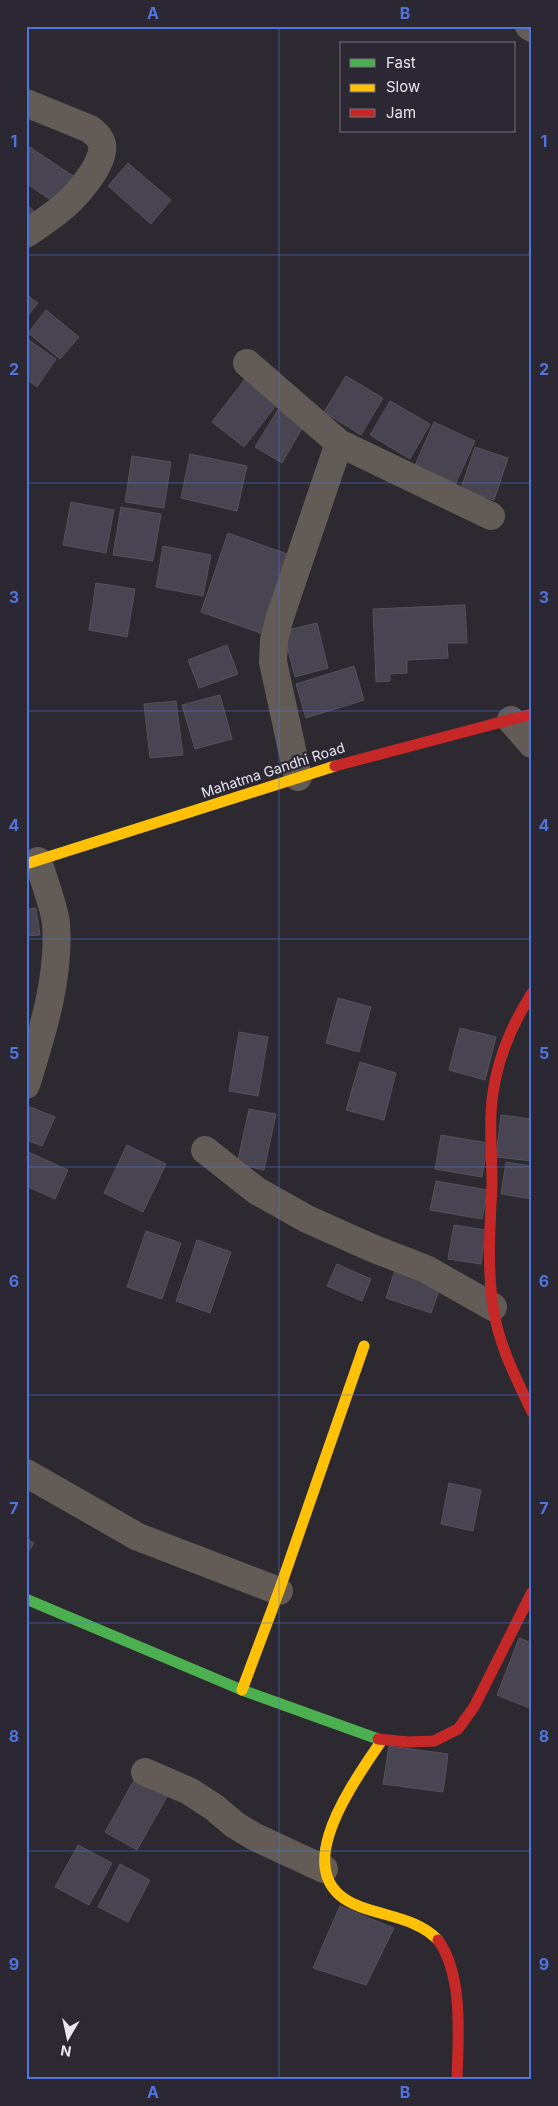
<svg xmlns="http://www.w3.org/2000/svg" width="558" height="2106" viewBox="0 0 558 2106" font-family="Inter,sans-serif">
	<rect width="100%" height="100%" fill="#2c2a30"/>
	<path fill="#494452" stroke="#545258" d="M30 147 79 180 61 207 26 183V152Z
		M128 163 171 200 151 224 108 186Z
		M26 204 34 211 26 221Z
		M26 294 38 303 26 318Z
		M46 310 79 337 60 359 28 333Z
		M26 338 56 359 37 387 26 379Z
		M249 374 281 399 244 447 212 422Z
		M346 376 383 398 361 435 324 412Z
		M390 401 430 424 410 459 370 435Z
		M282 403 308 418 282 463 255 447Z
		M434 422 475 441 456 483 415 465Z
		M475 447 508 458 494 500 461 489Z
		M190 454 247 466 237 511 181 498Z
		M132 456 171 462 164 508 125 502Z
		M71 502 114 510 106 553 63 545Z
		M121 507 161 514 153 561 113 555Z
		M228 533 290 555 263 634 201 612Z
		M163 546 211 555 203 596 156 587Z
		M96 583 135 589 127 637 89 630Z
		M465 605 467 643H447L448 658 407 660V673L390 674V681L376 682 373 609Z
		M317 623 328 668 295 677 283 631Z
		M227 645 238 674 199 688 188 660Z
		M354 666 364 700 306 718 296 684Z
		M220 695 232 739 195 749 182 705Z
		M176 701 183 755 150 758 144 704Z
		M36 908 40 935 26 936V909Z
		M338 998 371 1007 359 1052 326 1043Z
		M460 1028 496 1037 485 1080 449 1070Z
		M239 1032 268 1037 258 1096 229 1091Z
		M360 1062 396 1073 384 1120 346 1110Z
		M28 1106 55 1117 42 1146 26 1140V1111Z
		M249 1109 276 1114 264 1170 237 1164Z
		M501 1115 532 1119V1161L496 1157Z
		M441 1135 488 1143 482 1177 435 1169Z
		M127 1145 166 1164 143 1212 104 1193Z
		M26 1151 68 1170 55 1199 26 1186Z
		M506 1162 532 1166V1199L501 1194Z
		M436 1181 488 1190 482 1219 430 1210Z
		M454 1225 486 1230 481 1264 448 1259Z
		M146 1231 181 1243 162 1299 127 1287Z
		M197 1240 231 1252 210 1313 176 1301Z
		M337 1264 371 1279 362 1301 327 1286Z
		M396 1267 442 1282 431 1313 386 1298Z
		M449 1483 481 1490 473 1531 441 1524Z
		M26 1538 34 1543 26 1555Z
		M519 1638 532 1643V1709L497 1695Z
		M389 1746 448 1754 443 1792 383 1784Z
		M137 1775 169 1793 137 1850 105 1832Z
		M78 1845 112 1863 89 1905 55 1887Z
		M120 1864 150 1880 128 1922 98 1907Z
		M340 1906 394 1928 366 1985 313 1968Z"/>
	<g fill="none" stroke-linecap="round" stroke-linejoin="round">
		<path stroke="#635c56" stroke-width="28" d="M529 26 532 28
			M26 103 90 129C95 133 100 137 102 144 106 164 73 200 58 211 48 219 37 226 26 234
			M247 363 339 443 491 516
			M511 720 532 744
			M298 777 273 662 274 640 280 617 339 443
			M26 1085C42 1033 60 979 56 923 54 906 43 878 38 861
			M205 1150 257 1191 307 1219 372 1248 426 1269 493 1307
			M26 1473 138 1537 279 1591
			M145 1772 189 1791 215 1808 235 1825 255 1837 324 1869"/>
		<path stroke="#4caf50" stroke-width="11" d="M26 1599 242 1690 378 1739"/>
		<path stroke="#ffc107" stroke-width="11" d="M26 864 335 766
			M242 1690 279 1591 364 1346
			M382 1740C354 1782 281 1879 361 1907 388 1917 418 1919 438 1940"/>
		<path stroke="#c62828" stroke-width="11" d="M335 766 532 714
			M532 993C509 1029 493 1070 491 1113 490 1137 492 1161 492 1185 490 1225 487 1266 493 1306 498 1344 516 1378 532 1412
			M378 1739 408 1742 434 1741 458 1729 474 1707 532 1592
			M438 1940C464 1976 458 2038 457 2080"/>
	</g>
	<path fill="none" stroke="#5074de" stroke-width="1" stroke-opacity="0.55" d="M279 26V2080M26 255H532M26 483H532M26 711H532M26 939H532M26 1167H532M26 1395H532M26 1623H532M26 1851H532"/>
	<g text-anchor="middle" stroke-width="4.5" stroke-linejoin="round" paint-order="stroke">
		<g font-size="14" fill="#e8e6ee" stroke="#2b2733">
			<text transform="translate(273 770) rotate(-18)" y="5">Mahatma Gandhi Road</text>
		</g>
	</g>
	<rect width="558" height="2106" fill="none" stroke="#2b2733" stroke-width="55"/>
	<rect x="340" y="42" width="175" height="90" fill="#2b2733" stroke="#77737e"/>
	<rect x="350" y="59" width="25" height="8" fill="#4caf50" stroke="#77737e"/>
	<text x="386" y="68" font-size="15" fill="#e8e6ee">Fast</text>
	<rect x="350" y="84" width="25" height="8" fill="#ffc107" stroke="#77737e"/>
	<text x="386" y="92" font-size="15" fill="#e8e6ee">Slow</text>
	<rect x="350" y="109" width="25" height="8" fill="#c62828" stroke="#77737e"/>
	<text x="386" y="118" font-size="15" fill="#e8e6ee">Jam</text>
	<g transform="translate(68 2038) rotate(189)" stroke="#2b2733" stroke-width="4" paint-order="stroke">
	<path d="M0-4L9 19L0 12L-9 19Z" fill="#e8e6ee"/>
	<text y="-8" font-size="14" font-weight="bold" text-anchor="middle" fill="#e8e6ee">N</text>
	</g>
	<rect x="28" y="28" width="502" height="2050" fill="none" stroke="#5074de" stroke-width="2"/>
	<g font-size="16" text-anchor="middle" font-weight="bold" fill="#5074de">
		<text x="153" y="19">A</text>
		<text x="405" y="19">B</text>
		<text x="14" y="147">1</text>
		<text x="544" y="147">1</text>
		<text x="14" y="375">2</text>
		<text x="544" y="375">2</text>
		<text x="14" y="603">3</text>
		<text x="544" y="603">3</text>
		<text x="14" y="831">4</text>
		<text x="544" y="831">4</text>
		<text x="14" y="1059">5</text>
		<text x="544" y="1059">5</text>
		<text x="14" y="1287">6</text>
		<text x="544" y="1287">6</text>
		<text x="14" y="1514">7</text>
		<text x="544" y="1514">7</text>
		<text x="14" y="1742">8</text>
		<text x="544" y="1742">8</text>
		<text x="14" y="1970">9</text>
		<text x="544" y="1970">9</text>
		<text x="153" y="2098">A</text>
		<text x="405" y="2098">B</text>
	</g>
</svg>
